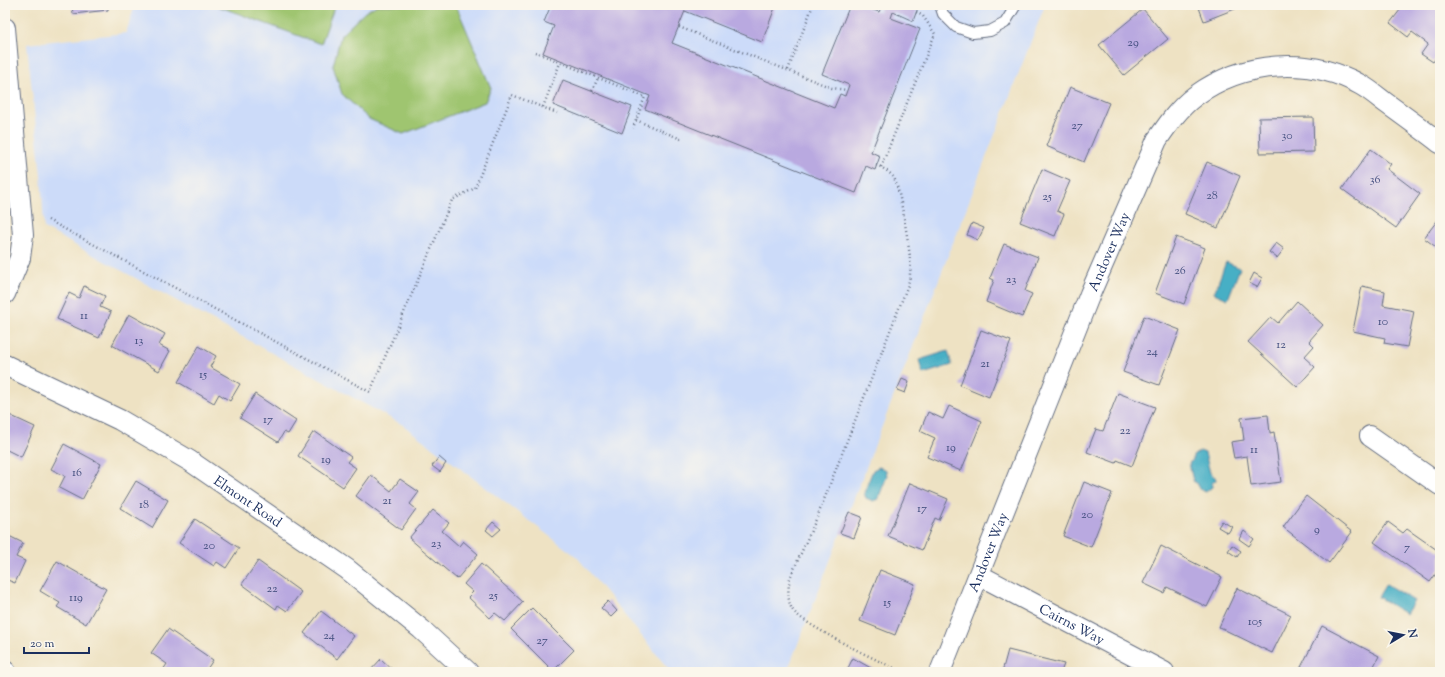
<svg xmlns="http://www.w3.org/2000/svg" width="1445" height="677" viewBox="0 0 1445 677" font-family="'Sorts Mill Goudy',serif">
	<rect width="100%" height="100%" fill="#fbf7ec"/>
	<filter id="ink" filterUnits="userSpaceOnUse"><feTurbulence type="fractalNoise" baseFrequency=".025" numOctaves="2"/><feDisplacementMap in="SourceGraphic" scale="8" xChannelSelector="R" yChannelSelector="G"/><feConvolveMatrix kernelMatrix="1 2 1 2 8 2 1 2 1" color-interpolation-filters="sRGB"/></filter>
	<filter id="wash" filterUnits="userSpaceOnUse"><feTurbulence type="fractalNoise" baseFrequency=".012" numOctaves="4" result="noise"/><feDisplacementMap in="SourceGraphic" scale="16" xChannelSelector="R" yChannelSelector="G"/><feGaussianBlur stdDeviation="0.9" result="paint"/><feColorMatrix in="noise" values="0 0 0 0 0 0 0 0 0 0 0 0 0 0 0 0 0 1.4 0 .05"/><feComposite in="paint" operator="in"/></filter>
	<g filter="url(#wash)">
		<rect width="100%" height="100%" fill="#eee2c3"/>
		<path fill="#ccdbf9" d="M135 5H1045L787 672H671L577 557 403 425 44 228 41 175 27 44 126 33Z"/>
		<path fill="#9fc570" stroke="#5d7a67" d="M215 5H335L321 44Z
			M377 5H456L491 88 485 102 403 134 369 119 342 94 333 66 341 35 365 12Z"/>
		<path fill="#46afc5" stroke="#306f92" d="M1226 262 1240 268 1228 299 1214 293Z
			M948 351 952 365 923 374 919 360Z
			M1200 451 1205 453 1210 473 1216 478V480L1212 483V487L1206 492 1199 489 1198 484 1193 481 1189 463 1193 460V456Z
			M879 467 886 470 887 476 878 499 873 501 866 498 864 493 873 470Z
			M1386 584 1414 601 1406 614 1378 597Z"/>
		<g id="blocks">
			<path fill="#b9a9e0" d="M72 5H108V10L73 14Z
				M551 5H776L762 42 685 11 672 43 834 108 840 94 845 96 849 85 822 74 850 5H860L879 12 882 5H919L913 21 893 12 891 18 920 29 871 152 880 156 875 170 866 166 856 193 645 109 650 96 543 53 554 26 544 22Z
				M1198 5H1245L1204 21Z
				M1404 5H1432L1440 11V53L1433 62 1421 54 1428 44 1412 32 1408 37 1390 23Z
				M1143 9 1168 39 1124 75 1099 45Z
				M563 80 632 107 622 133 553 105Z
				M1070 87 1109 103 1084 162 1046 146Z
				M1313 117 1314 152 1260 153 1259 118Z
				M1371 149 1391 164 1387 169 1420 194 1396 228 1342 189Z
				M1207 162 1240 176 1218 228 1185 214Z
				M1042 169 1070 181 1057 211 1064 214 1055 236 1020 222Z
				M1440 217V250L1424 238Z
				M972 223 984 228 978 240 967 235Z
				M1176 237 1205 248 1184 304 1155 293Z
				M1276 243 1284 249 1277 258 1269 252Z
				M1004 244 1038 257 1025 291 1032 294 1022 317 986 302 994 280 990 278Z
				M1254 273 1262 278 1257 287 1249 283Z
				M84 286 105 296 100 307 111 312 99 338 57 319 69 293 79 298Z
				M1362 286 1385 291 1383 305 1414 311 1407 347 1384 343 1385 338 1353 331Z
				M1297 301 1323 325 1309 341 1314 346 1304 357 1315 367 1297 387 1248 342 1271 317 1278 323Z
				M129 314 165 334 159 345 170 351 159 371 112 345Z
				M1144 316 1180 330 1159 385 1123 372Z
				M981 330 1011 341 989 397 960 385Z
				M199 346 216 356 210 367 240 384 230 401 219 394 214 403 178 382Z
				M902 379 909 382 905 393 897 390Z
				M1118 393 1155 407 1132 466 1117 460 1116 463 1087 452 1096 429 1103 431Z
				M255 394 296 421 288 434 284 432 278 442 240 418Z
				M949 406 982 421 961 471 927 457 935 438 920 431 928 412 943 419Z
				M5 413 35 427 21 457 5 449Z
				M1268 415 1270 433 1274 432 1281 482 1251 486 1247 456 1234 458 1231 442 1244 440 1241 418Z
				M314 431 351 457 347 462 356 468 343 487 298 456Z
				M64 444 101 464 82 500 59 488 65 476 51 469Z
				M439 457 446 463 440 472 432 466Z
				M371 475 391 491 400 479 419 492 410 504 416 509 401 530 356 496Z
				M136 481 168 500 152 528 120 508Z
				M1084 482 1112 493 1091 547 1063 536Z
				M910 483 948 499 939 520 935 518 922 550 888 536Z
				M1306 496 1352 532 1329 563 1283 527Z
				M433 510 449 523 442 531 459 546 463 541 478 554 457 579 409 538Z
				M849 512 862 517 854 538 840 533Z
				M195 519 239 548 226 568 217 562 214 566 179 543Z
				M1222 521 1232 527 1228 533 1218 527Z
				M493 522 501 529 493 536 486 530Z
				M1388 522 1403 533 1407 529 1440 552V568L1430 582 1374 542Z
				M1244 531 1254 539 1249 546 1239 539Z
				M5 534 23 543 16 557 25 561 15 583 5 579Z
				M1232 545 1241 551 1237 557 1228 551Z
				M1161 546 1222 577 1207 607 1167 587 1164 593 1143 583Z
				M57 561 106 589 86 624 57 607 60 603 40 591Z
				M258 561 301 592 287 611 278 605 276 609 242 584Z
				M481 564 523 602 505 621 495 613 490 618 468 597 473 592 464 584Z
				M880 570 915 584 895 635 860 621Z
				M1237 588 1291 615 1272 653 1219 627Z
				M608 601 617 611 611 617 601 608Z
				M532 608 574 650 553 671 511 629Z
				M321 611 354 636 337 659 304 633Z
				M1322 626 1379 656 1371 672H1306L1300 669Z
				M168 629 213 660 205 672H165L163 670 167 664 151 653Z
				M1008 650 1064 664 1061 672H1002Z
				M853 658 878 672H846Z
				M381 659 395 672H369Z"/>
		</g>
	</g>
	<g filter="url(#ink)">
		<use href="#blocks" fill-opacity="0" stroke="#656e81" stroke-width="1"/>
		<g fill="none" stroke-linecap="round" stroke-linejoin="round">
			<g stroke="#656e81" stroke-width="12">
				<path id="service" d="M940 5 943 14 956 27 973 33 990 31 1005 23 1016 5"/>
			</g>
			<g stroke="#656e81" stroke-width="22">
				<g id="minor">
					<path d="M5 28 23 235 20 258 5 294"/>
					<path id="s1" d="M5 365 120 420 190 461 347 569 421 629 468 672"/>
					<path d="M1370 436 1440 485"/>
					<path id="s2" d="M979 575 1164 672"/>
					<path d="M5 671 6 672"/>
					<path id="s3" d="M940 672 1090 294 1157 140C1168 124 1179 108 1195 96 1243 61 1309 56 1361 85 1370 90 1378 97 1386 103 1404 116 1422 129 1440 143"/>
				</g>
			</g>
			<path stroke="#656e81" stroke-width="2.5" stroke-dasharray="1 3" stroke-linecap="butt" d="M679 27 832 88 847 90
				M535 52 645 97 633 128
				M788 70 813 5
				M592 91 598 78
				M543 107 560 63
				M636 120 681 139
				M876 165C882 167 891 173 894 178 899 185 910 249 910 260 911 269 910 277 908 285L818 515 790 578C788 588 787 600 792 609 800 624 884 664 903 672
				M881 167 935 34 923 16 916 12
				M48 220 370 392 452 200 475 188 512 95 557 113"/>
			<use href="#service" stroke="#fff" stroke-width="10"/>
			<use href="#minor" stroke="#fff" stroke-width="20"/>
		</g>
	</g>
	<g text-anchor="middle" stroke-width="4" stroke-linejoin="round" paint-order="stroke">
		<g font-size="12" fill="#424e7e">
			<text x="1133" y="46">29</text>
			<text x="1077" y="129">27</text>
			<text x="1287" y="139">30</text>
			<text x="1375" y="183">36</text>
			<text x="1212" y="199">28</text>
			<text x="1047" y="200">25</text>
			<text x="1180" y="274">26</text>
			<text x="1011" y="283">23</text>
			<text x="84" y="319">11</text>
			<text x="1383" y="325">10</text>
			<text x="139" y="344">13</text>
			<text x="1281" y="348">12</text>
			<text x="1152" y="355">24</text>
			<text x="985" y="367">21</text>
			<text x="203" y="378">15</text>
			<text x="268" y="423">17</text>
			<text x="1125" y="434">22</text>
			<text x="951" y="451">19</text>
			<text x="1254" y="453">11</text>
			<text x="326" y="463">19</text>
			<text x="77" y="476">16</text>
			<text x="387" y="504">21</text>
			<text x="144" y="508">18</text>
			<text x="922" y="512">17</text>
			<text x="1087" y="518">20</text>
			<text x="1317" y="533">9</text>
			<text x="436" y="547">23</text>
			<text x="209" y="549">20</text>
			<text x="1407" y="551">7</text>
			<text x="272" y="592">22</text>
			<text x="493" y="599">25</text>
			<text x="76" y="601">119</text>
			<text x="887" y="606">15</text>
			<text x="1255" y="625">105</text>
			<text x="329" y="639">24</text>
			<text x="542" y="644">27</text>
		</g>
		<g font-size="14" fill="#1b2f5e" stroke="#fbf7ec">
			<text dy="5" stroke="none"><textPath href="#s3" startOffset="453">Andover Way</textPath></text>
			<text dy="5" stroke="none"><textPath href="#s1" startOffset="279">Elmont Road</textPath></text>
			<text dy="5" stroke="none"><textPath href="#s3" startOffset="129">Andover Way</textPath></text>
			<text dy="5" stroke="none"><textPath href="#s2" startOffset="105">Cairns Way</textPath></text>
		</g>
	</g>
	<rect width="1445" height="677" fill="none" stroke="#fbf7ec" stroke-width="20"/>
	<g transform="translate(1403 635) rotate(80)" stroke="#fbf7ec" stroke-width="3" paint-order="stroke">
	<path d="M0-3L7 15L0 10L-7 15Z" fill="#1b2f5e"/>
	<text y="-6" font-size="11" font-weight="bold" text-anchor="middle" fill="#1b2f5e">N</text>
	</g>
	<path d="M24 647v6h65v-6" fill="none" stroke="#1b2f5e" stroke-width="2"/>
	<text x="30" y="647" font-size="12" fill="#1b2f5e" stroke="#fbf7ec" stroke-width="3" paint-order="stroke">20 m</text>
</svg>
